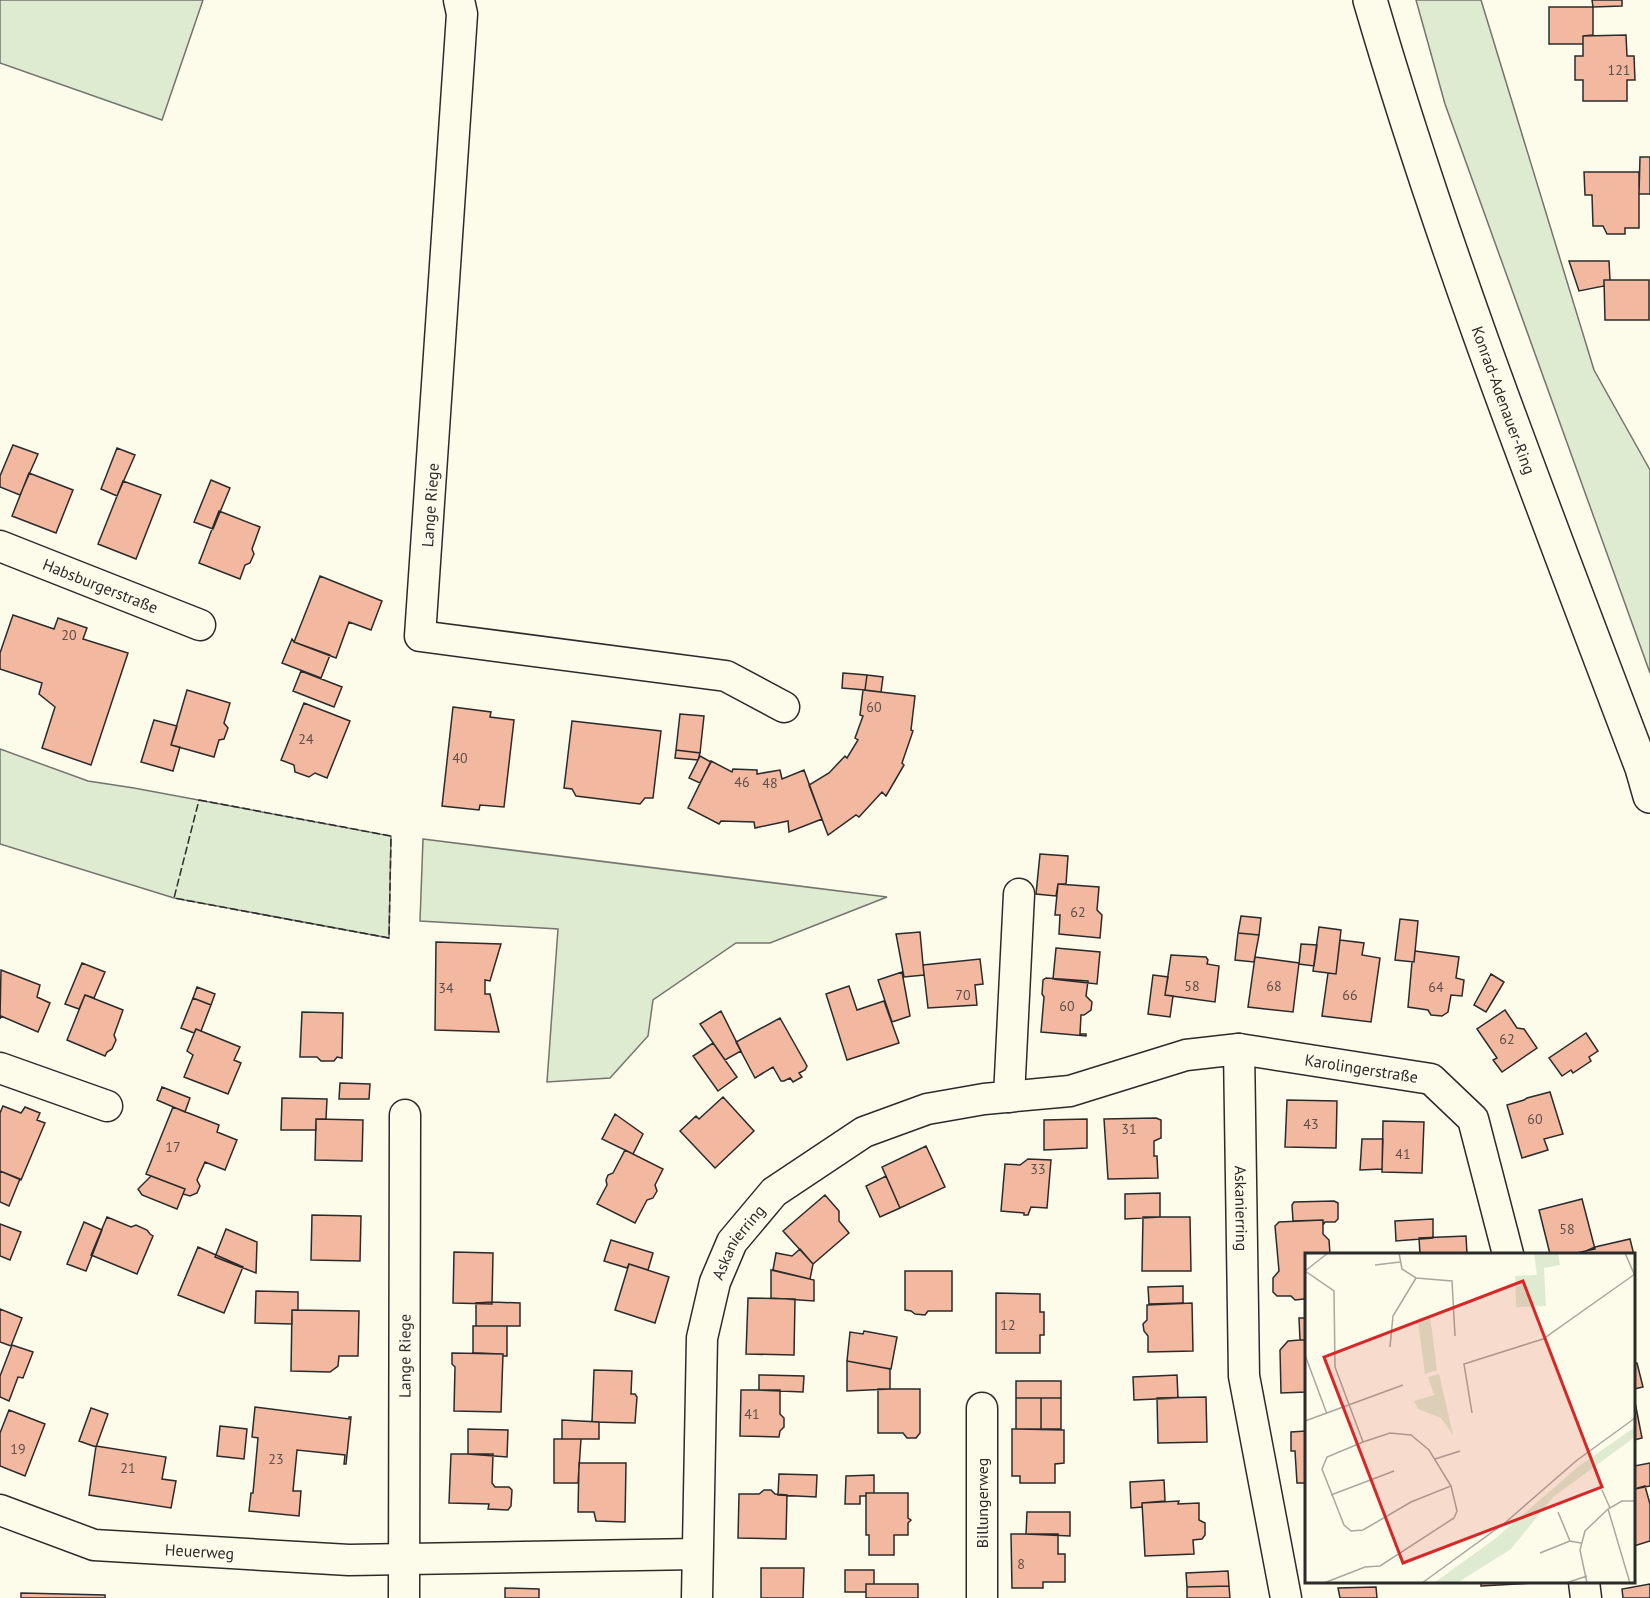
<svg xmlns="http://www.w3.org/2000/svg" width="1650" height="1598" viewBox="0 0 1650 1598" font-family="'PT Sans',sans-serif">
	<rect width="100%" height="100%" fill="#fdfbea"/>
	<path fill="#deebd1" stroke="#74746e" stroke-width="1.5" d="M0 0H203L162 120 0 63Z
		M1416 0H1481L1594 370 1650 470V673L1445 104Z
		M0 749 88 781 134 788 391 836 389 938 174 898 0 844Z
		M423 839 887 897 770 943H736L653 1000 648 1036 610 1078 547 1082 558 929 420 921Z"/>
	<path fill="#f2b8a0" stroke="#2b2b2b" stroke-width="1.5" d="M1592 0H1622V6L1593 7Z
		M1549 7H1593V35L1583 36V44H1549Z
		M1626 35 1627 56H1634L1635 80H1627V101H1583V80H1575V56H1583V36Z
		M1640 157H1650V194H1639Z
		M1584 172H1639V228H1625V234H1607L1603 226H1593L1592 195H1585Z
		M1569 261H1609L1610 280H1604V286L1579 291Z
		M1604 280H1649V320H1605Z
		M13 445 38 454 20 495 0 487V476Z
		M117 448 135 455 117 496 101 489Z
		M29 473 73 490 56 533 12 516Z
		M211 480 230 488 213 529 194 522Z
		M123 481 161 495 136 559 98 544Z
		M219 511 260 527 252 549 254 554 250 563 245 565 240 579 199 563Z
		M320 576 382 601 371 630 349 622 336 658 294 642Z
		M13 615 54 629 58 618 87 628 83 639 128 653 91 765 42 748 55 707 39 694 42 683 0 669V653Z
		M292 639 294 642 330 655 321 678 282 663Z
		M301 671 342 687 334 707 293 691Z
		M843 673 867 675 865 690 842 688Z
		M867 675 883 677 881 692 865 690Z
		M187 690 230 703 224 723 228 728 224 739 219 740 214 757 171 745Z
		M863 690 915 696 911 730 913 731 902 763 904 765 886 796 882 792 859 817 856 815 828 835 809 785 829 773 845 756 847 758 858 740 855 738 863 716 860 715Z
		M304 703 350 721 327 778 315 773 309 777 295 772 294 765 281 760Z
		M453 707 491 712 490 717 514 720 504 807 480 805 479 810 442 806Z
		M680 714 704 716 700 753 676 750Z
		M154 720 177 726 171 745 180 747 173 771 141 762Z
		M572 721 661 731 653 798H645L640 804 576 796 572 789 564 788Z
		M676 750 700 753 698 760 675 758Z
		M700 756 711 762 700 783 689 778Z
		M711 761 732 772 733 769 757 770V774L780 770 782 779 804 770 822 819 789 832 788 821 755 828 754 822 721 821 719 824 688 808Z
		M1040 854 1068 856 1066 884H1058L1056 896 1036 894Z
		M1058 884 1099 887 1097 910 1102 915 1100 938 1059 934 1060 915H1055Z
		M1241 916 1261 918 1259 935 1238 933Z
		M1400 919 1418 921 1414 962 1395 960Z
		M1319 927 1341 930 1336 974 1313 971Z
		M920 932 924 975 904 977 896 934Z
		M1238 933 1259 935 1254 962 1235 960Z
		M1340 940 1364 943 1362 955 1380 958 1371 1022 1322 1016 1328 973 1336 974Z
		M436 942 501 944 490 981 485 980V994H490L499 1032 435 1030Z
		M1301 944 1317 945 1314 966 1299 964Z
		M1056 948 1100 952 1097 984 1053 979Z
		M1415 951 1459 957 1456 978 1464 980 1462 996 1451 995 1448 1012 1442 1016 1431 1015 1428 1010 1408 1007 1412 962H1414Z
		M1171 955 1206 957 1208 960 1207 964 1219 966 1215 1002 1165 995Z
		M1255 957 1299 963 1293 1012 1248 1007Z
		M980 959 983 984 975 985 977 1005 928 1008 923 965Z
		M82 963 105 972 94 998 85 995 79 1009 65 1004Z
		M1 970 40 985 37 997 50 1003 38 1032 1 1016 0 1019Z
		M902 972 910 1016 892 1022 878 980Z
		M1491 974 1504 982 1486 1012 1474 1005Z
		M1153 975 1168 977 1165 995 1173 996 1170 1017 1148 1014Z
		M1046 978 1088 981 1086 996 1092 1002 1091 1010 1084 1015H1081L1080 1034H1086V1036L1041 1032 1044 997 1042 994 1043 980Z
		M849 986 857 1010 884 1001 899 1043 847 1060 826 994Z
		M197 987 215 994 211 1005 193 998Z
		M85 995 123 1010 114 1035 116 1040 112 1049 107 1052 105 1056 67 1040Z
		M193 998 211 1005 201 1031 196 1029 194 1033 181 1028Z
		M1505 1010 1517 1028 1524 1029 1537 1048 1502 1072 1493 1060 1497 1058 1477 1029Z
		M721 1011 741 1051 725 1060 700 1024Z
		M302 1012 343 1013 342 1058 337 1057 334 1061H321L317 1057H300Z
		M780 1018 807 1066 805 1070 799 1073 802 1077 793 1082 790 1078 784 1081H781L773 1067 755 1078 736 1042Z
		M196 1029 240 1047 234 1060 241 1063 228 1094 184 1077 193 1055 187 1051Z
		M1586 1033 1598 1051 1589 1057 1591 1061 1573 1073 1571 1070 1562 1076 1549 1058Z
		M713 1043 737 1077 718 1091 693 1056Z
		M340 1083 370 1084 369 1099H339Z
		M162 1087 190 1098 185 1112 157 1100Z
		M1550 1092 1563 1134 1544 1139 1548 1150 1522 1158 1507 1105 1524 1100 1527 1098Z
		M723 1097 754 1131 715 1168 680 1131 696 1116 699 1119Z
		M282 1098 327 1099 326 1119H316V1130H281Z
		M1287 1100 1337 1101 1336 1148 1285 1147Z
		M3 1106 21 1113 25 1107 40 1113 37 1120 45 1123 21 1180 0 1171V1113Z
		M173 1107 219 1125 217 1132 237 1140 225 1170 205 1162 197 1180 200 1186 197 1193 190 1196 183 1194 185 1189 146 1174Z
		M615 1114 643 1134 633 1154 602 1139Z
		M1156 1118 1161 1120V1138L1154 1141V1156H1157L1158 1178 1108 1179 1104 1119Z
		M316 1119 363 1120 362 1161 315 1160Z
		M1087 1119V1148L1044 1150V1120Z
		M1383 1121 1424 1122 1422 1173 1382 1172Z
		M1362 1139H1383L1382 1169 1360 1170Z
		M926 1146 945 1187 900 1208 882 1167Z
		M625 1150 663 1169 655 1185 657 1191 653 1198 647 1200 635 1223 597 1204 607 1185 606 1180 608 1175 613 1173Z
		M1028 1159 1051 1160 1047 1208 1031 1207 1028 1215H1024V1213L1001 1211 1005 1164 1020 1165Z
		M0 1171 20 1179 9 1206 0 1202Z
		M151 1176 185 1189 177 1209 142 1195 138 1189Z
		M886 1176 900 1208 880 1217 866 1186Z
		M1160 1193V1217L1125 1219V1194Z
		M825 1195 839 1211V1221L849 1233 813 1264 783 1231Z
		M1582 1199 1595 1249 1572 1254H1550L1539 1210Z
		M1334 1201 1338 1203V1219L1335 1222H1325L1323 1225V1220L1293 1221 1292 1205 1294 1202Z
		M312 1215 361 1216 360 1261 311 1260Z
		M107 1217 131 1227 136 1225 147 1230 150 1234 153 1236 137 1274 91 1255Z
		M1143 1217H1190L1191 1271H1142Z
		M1433 1219V1238L1396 1241 1395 1221Z
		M1323 1220V1234L1329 1240 1330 1254H1306V1296L1304 1299 1295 1300 1291 1296H1277L1273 1292V1278L1279 1271 1275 1226 1279 1222Z
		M84 1222 102 1230 86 1271 67 1264Z
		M0 1224 21 1232 10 1260 0 1256Z
		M226 1229 257 1242 256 1273 215 1257Z
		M1466 1236 1467 1254H1420L1419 1238Z
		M1630 1239 1635 1259 1634 1254H1587L1586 1251 1595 1247Z
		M611 1240 653 1253 648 1270 629 1264 627 1268 604 1261Z
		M198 1247 243 1267 224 1313 178 1295Z
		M800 1249 813 1264 810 1279 773 1270 776 1253 792 1256Z
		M454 1252 493 1253 492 1304 453 1303Z
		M629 1264 669 1277 655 1323 615 1310Z
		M771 1270 814 1280V1301L771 1298Z
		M905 1271H952V1311H928L925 1315 915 1314 911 1311 905 1310Z
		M1183 1286V1303L1149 1304 1148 1287Z
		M256 1291 298 1292V1310H292V1324L255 1323Z
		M996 1293 1040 1294V1312H1044V1335H1040V1353H996Z
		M748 1298 795 1299 794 1355 746 1354Z
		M492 1302 520 1303V1326H476V1303Z
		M1192 1303 1193 1351 1148 1352V1336L1144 1331 1143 1324 1147 1320V1305Z
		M0 1309 22 1318 11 1346 0 1342Z
		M292 1310 359 1311 358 1356H339L338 1366 330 1372 291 1371Z
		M1299 1318H1306V1340H1300Z
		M473 1326H507V1356H503V1354L473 1353Z
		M864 1331 897 1337 891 1369 847 1361 850 1332 863 1334Z
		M1300 1340H1306V1392L1281 1393 1280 1350 1288 1341Z
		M12 1345 33 1352 23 1378 18 1377 9 1401 0 1397V1376Z
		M452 1353 503 1354 501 1412 454 1411 455 1367 452 1364Z
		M847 1361 890 1369V1389L847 1391Z
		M1634 1363H1637L1643 1387 1634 1389Z
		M594 1370 632 1371 631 1394H635L637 1397 635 1423 592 1422Z
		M759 1375 804 1376 803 1392 759 1390Z
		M1177 1375 1178 1398 1134 1400 1133 1377Z
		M1016 1381H1061V1398H1016Z
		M878 1389H920V1433L916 1438H907L903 1433H878Z
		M741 1390H780V1414L784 1418V1427L780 1431 779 1437 740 1436Z
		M1206 1397 1207 1442 1158 1443 1157 1398Z
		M1634 1397 1642 1438 1634 1440Z
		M1016 1398H1041V1429H1016Z
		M1041 1398H1061V1429H1041Z
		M255 1407 349 1419V1417H351L346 1464H344L345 1455 297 1450 293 1491H301L299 1516 249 1511 251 1493H253L258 1438 252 1437Z
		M91 1408 108 1414 96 1447 79 1441Z
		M9 1410 45 1424 25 1476 0 1466V1433Z
		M562 1420 599 1422V1439H562Z
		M220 1426 247 1429 244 1459 217 1456Z
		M468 1429 508 1430 507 1457 468 1454Z
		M1012 1429 1064 1430V1463L1055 1464V1483H1020V1476H1012Z
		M1306 1431V1483H1297L1295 1451H1291V1432Z
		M554 1439H581L578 1483H554Z
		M96 1446 166 1457 162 1479 176 1481 171 1508 89 1495Z
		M451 1454H493L492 1483 495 1487H509L512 1490 511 1506 508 1510 488 1509 489 1504 449 1503Z
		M579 1463H626L625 1522 596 1521 594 1512H578Z
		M1650 1463V1486L1634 1489V1466Z
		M779 1474 817 1475 816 1497 778 1495Z
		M874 1475V1493H866V1496H860V1504H845L846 1476Z
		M1164 1480 1165 1501 1142 1503V1507L1131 1508 1130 1482Z
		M1645 1486 1650 1504V1541L1634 1546V1489Z
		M764 1490H771L775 1494 787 1495 786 1539 738 1538 739 1494H759Z
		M866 1493H908V1518L911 1520 908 1523V1535H894V1555H869V1535H866Z
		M1179 1501 1178 1504 1199 1503V1520L1205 1523V1535L1202 1539 1193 1540 1194 1554 1145 1556 1142 1503Z
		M1027 1512H1070V1536L1026 1534Z
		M1011 1534H1058V1554H1065V1582H1043V1588H1012Z
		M761 1568H804L803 1598H761Z
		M845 1570H874V1584H866V1592H845Z
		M1228 1571 1229 1586 1187 1587 1186 1573Z
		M1481 1582H1533V1583L1481 1586Z
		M866 1584H918V1598H866Z
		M1650 1584V1598H1623L1622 1589Z
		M1229 1586 1230 1598H1187V1587Z
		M1376 1587 1377 1598H1340L1338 1588Z
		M505 1588 539 1589V1598H505Z
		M21 1593 105 1595V1598H21Z"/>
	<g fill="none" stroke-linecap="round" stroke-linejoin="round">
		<g stroke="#2b2b2b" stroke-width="33">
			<g id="street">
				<path d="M459 0 462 14 420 636 726 676 784 707"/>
				<path id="s1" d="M0 546 200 625"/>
				<path id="s2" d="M1239 1049 1431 1079 1473 1119 1508 1254"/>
				<path d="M0 1068 107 1106"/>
				<path d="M1009 1097 1019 894"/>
				<path id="s3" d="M0 1510 94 1545 349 1560 697 1554"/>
				<path d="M1584 1582 1586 1598"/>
				<path id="s4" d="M404 1598 405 1115"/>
				<path id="s5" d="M697 1598 702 1338 715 1282 732 1242 774 1192 864 1132 927 1109 984 1099 1070 1091 1186 1055 1239 1049 1244 1376 1286 1598"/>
				<path d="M982 1598V1408"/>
			</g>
		</g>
		<g stroke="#2b2b2b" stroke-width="36">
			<g id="secondary">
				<path id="s6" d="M1370 0C1446 261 1546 514 1642 768L1650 796"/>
			</g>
		</g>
		<use href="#street" stroke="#fdfbea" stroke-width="30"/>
		<use href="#secondary" stroke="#fdfbea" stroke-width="33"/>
		<path stroke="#2b2b2b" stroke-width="1.5" stroke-dasharray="8 3" stroke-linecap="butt" d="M199 800 391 836 389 938 174 898Z"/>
	</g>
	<g text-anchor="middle" stroke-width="4.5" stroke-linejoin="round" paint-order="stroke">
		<g font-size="14" fill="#5d4e48">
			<text x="1619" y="75">121</text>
			<text x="69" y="640">20</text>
			<text x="874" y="712">60</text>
			<text x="306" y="744">24</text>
			<text x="460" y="763">40</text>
			<text x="742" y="787">46</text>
			<text x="770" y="788">48</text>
			<text x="1078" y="917">62</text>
			<text x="1192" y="991">58</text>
			<text x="1274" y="991">68</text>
			<text x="1436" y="992">64</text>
			<text x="446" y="993">34</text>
			<text x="963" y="1000">70</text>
			<text x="1350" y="1000">66</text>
			<text x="1067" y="1011">60</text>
			<text x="1507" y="1044">62</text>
			<text x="1535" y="1124">60</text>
			<text x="1311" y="1129">43</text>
			<text x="1129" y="1134">31</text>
			<text x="173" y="1152">17</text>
			<text x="1403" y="1159">41</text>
			<text x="1038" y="1174">33</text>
			<text x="1567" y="1234">58</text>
			<text x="1008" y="1330">12</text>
			<text x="752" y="1419">41</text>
			<text x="18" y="1454">19</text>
			<text x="276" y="1464">23</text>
			<text x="128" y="1473">21</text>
			<text x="1021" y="1569">8</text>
		</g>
		<g font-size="16" fill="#2b2b2b" stroke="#fdfbea">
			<text dy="6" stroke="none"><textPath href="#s6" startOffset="422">Konrad-Adenauer-Ring</textPath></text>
			<text transform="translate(430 505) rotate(-86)" y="6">Lange Riege</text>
			<text dy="6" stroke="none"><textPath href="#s1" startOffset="108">Habsburgerstraße</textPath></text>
			<text dy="6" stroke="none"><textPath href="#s2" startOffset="124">Karolingerstraße</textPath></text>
			<text dy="6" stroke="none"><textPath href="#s5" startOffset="1080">Askanierring</textPath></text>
			<text dy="6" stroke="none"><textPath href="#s5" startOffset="364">Askanierring</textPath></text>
			<text dy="6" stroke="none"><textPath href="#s4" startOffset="242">Lange Riege</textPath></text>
			<text transform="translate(982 1503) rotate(-90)" y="6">Billungerweg</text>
			<text dy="6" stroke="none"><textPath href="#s3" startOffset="206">Heuerweg</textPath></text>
		</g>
	</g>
	<g transform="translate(1305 1253)">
		<rect width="330" height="330" fill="#fdfbea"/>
		<path d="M229 0H253L255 12 239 15 241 53 211 54 210 23 232 22ZM125 63 132 117 120 121 113 68ZM134 121 148 182 136 165 113 156 109 148 129 142 123 124ZM330 174V184L248 244 206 296 152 330H129L191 285 274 213Z" fill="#deebd1"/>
		<path fill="none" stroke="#a9a89e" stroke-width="1.5" d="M94 0 97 16 111 25 147 28 150 83M320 0 330 23M70 12 95 9M0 18 29 38 30 114 58 189 22 204 17 216 39 272 46 278 58 277 106 249 146 233 124 197 106 182 85 180 58 189M0 18 23 0M85 94 88 63 111 25M0 102 22 161M167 160 159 111 238 86 330 21M0 168 98 132M130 206 155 198M297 237 305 255M26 242 89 218M303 256 325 330M253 259 265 288 276 290M235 300 265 288M19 330 60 314 75 313 149 265 152 258 146 233M117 330 201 269 271 208 330 165M261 330 282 323M282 330 275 297 280 278 303 256 317 248H330"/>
		<path fill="#d62828" fill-opacity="0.15" stroke="#d62828" stroke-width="3" d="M218 28 297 234 98 310 19 104Z"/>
		<rect width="330" height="330" fill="none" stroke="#2b2b2b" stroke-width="3"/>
	</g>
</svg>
